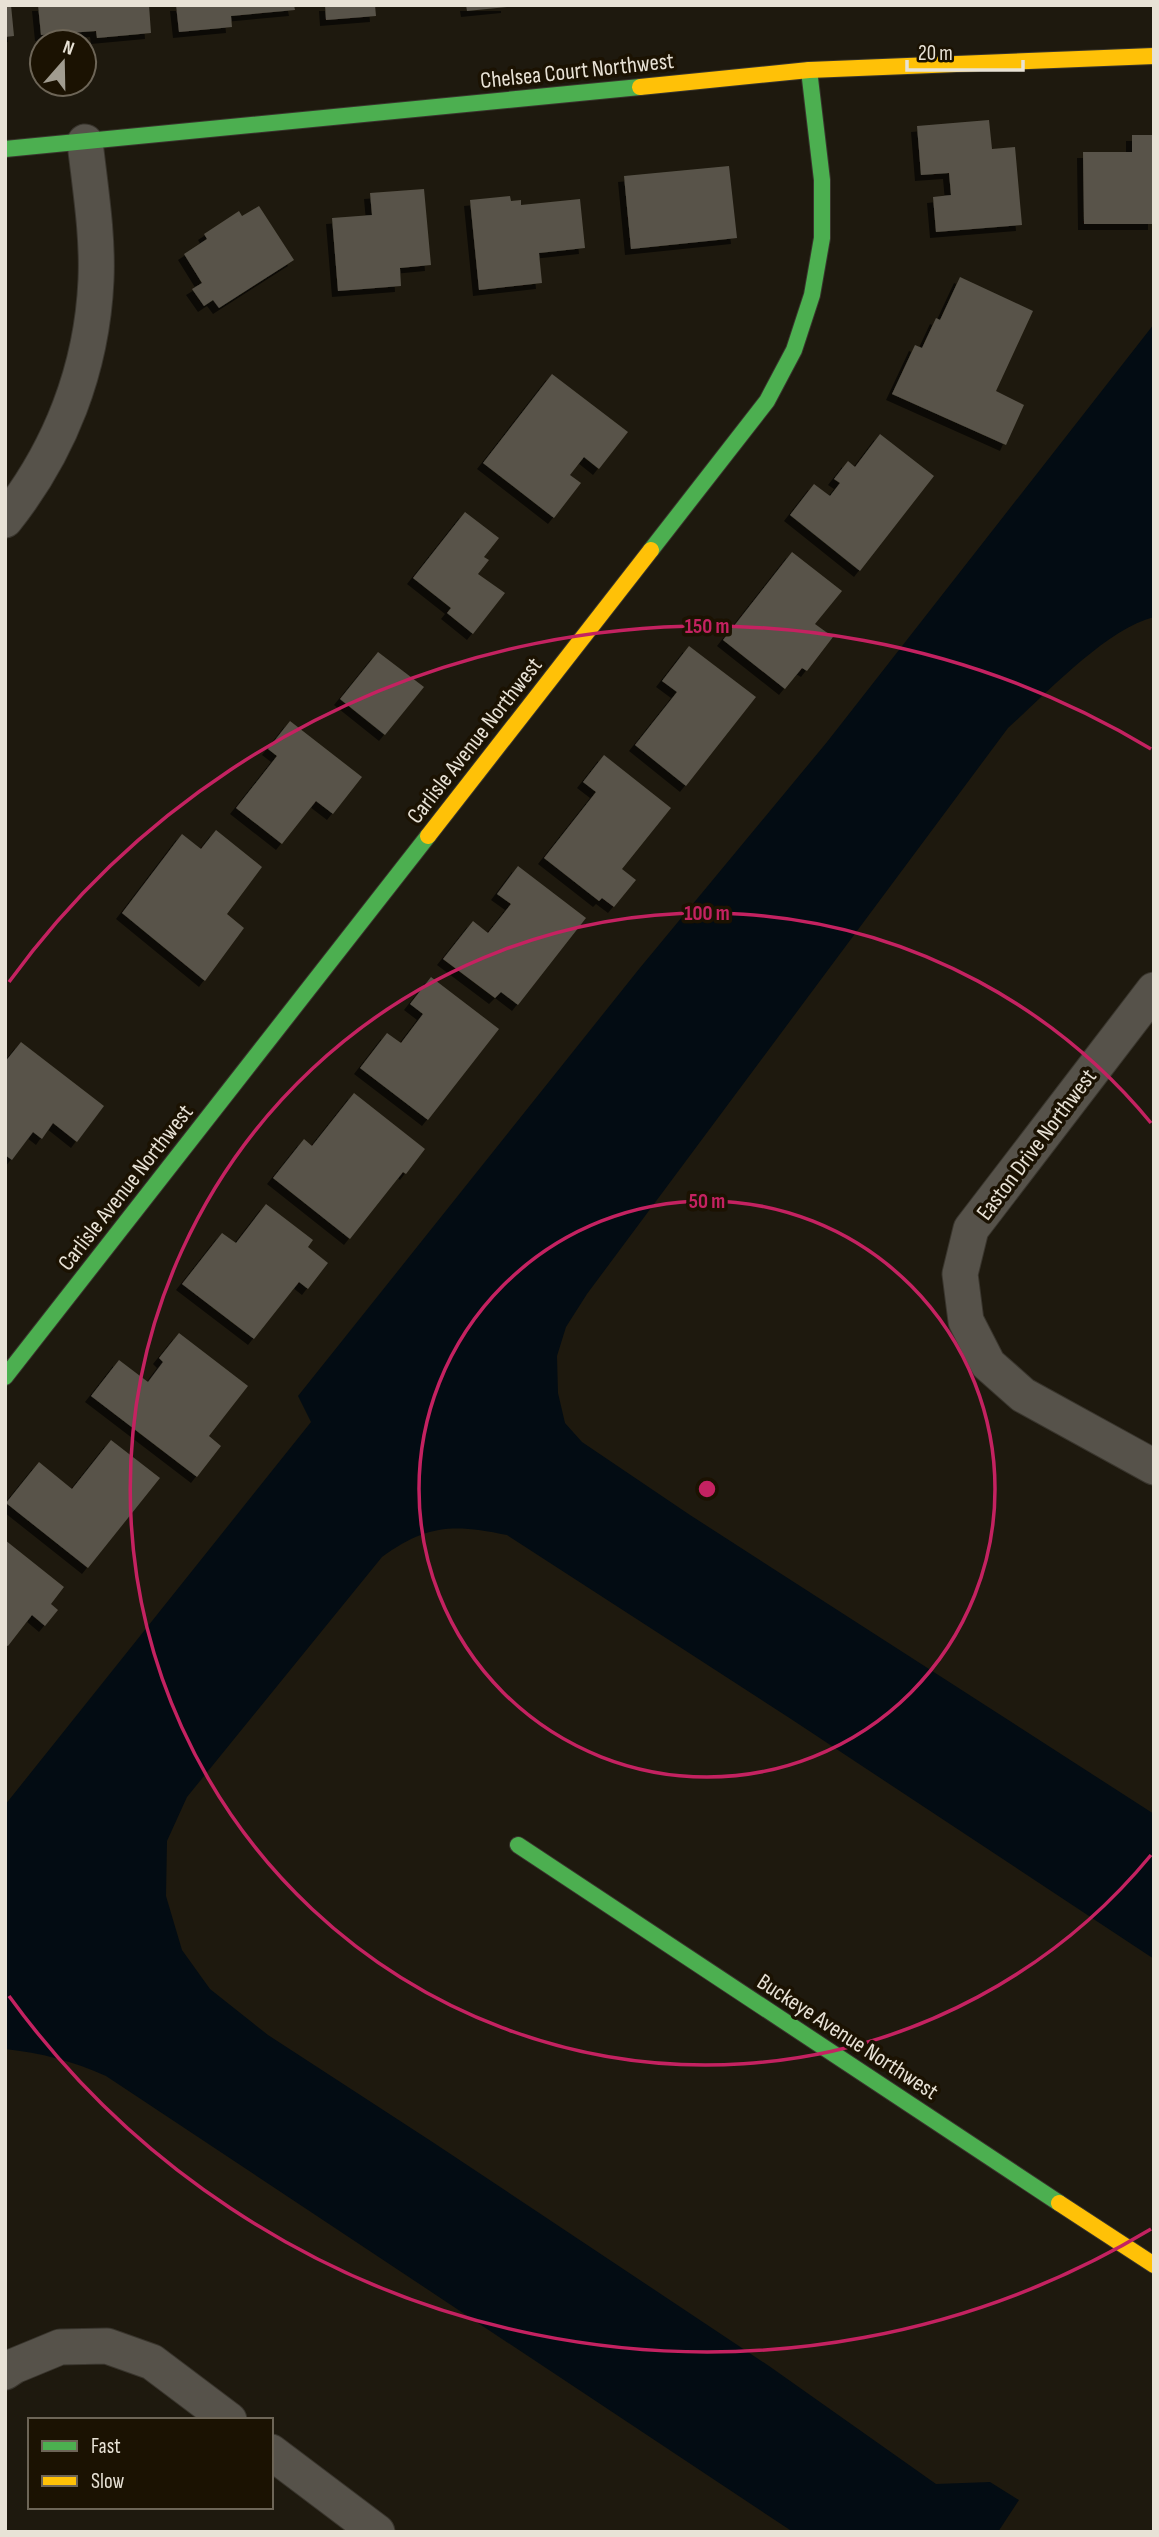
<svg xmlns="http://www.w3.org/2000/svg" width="1159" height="2537" viewBox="0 0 1159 2537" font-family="'Sofia Sans Condensed',sans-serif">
	<defs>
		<filter id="shadow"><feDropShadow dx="-6" dy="6" stdDeviation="0" flood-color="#0009"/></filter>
	</defs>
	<rect width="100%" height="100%" fill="#1e190e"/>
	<path fill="#030c13" d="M1154 324V617C1106 629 1045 695 1008 728L587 1294 566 1327 557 1356 558 1393 565 1423 582 1442 690 1515 1154 1814V1959L791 1719 507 1535C454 1524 427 1524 382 1557L187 1797 167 1841 166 1896 182 1950 210 1989 268 2035 434 2143 769 2366 936 2484 990 2482 1019 2500 998 2532H793L106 2076C73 2061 41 2053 5 2049V1805L311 1422 298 1396 639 969 827 742Z"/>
	<path fill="#585348" filter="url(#shadow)" d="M5 5H11L14 36 5 37Z
		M38 5H149L151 33 97 38 96 31 41 35Z
		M176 5H294L295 10 231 16 232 27 179 32Z
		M325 5H375L376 16 326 20Z
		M466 5H507V7L467 11Z
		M989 120 992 149 1015 147 1022 225 936 232 933 197 951 195 949 173 921 175 917 126Z
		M1132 135H1154V224H1084L1083 152H1132Z
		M729 166 737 238 631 249 624 176Z
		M424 189 431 265 400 268 401 286 338 291 332 218 372 215 370 193Z
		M510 196 511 201 521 200V205L580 199 585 248 539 253 542 283 479 290 470 200Z
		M259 206 294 260 219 308 213 300 204 306 192 289 202 283 184 254 207 239 204 234 239 211 242 216Z
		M960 277 1033 311 996 391 1024 405 1006 445 892 394 915 345 922 348 936 318 940 320Z
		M552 374 628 432 599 469 584 457 570 475 581 483 554 518 483 463Z
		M880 434 934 476 860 571 790 515 814 484 830 496 840 483 834 479 848 461 855 467Z
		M465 512 499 538 484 557 489 560 478 574 505 593 473 634 447 613 451 608 413 578Z
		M792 552 842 591 815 624 833 637 807 671 802 668 785 689 723 640Z
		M689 646 756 697 686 786 635 745 677 692 662 681Z
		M378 652 424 687 385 735 340 699Z
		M290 721 362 777 333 814 316 801 282 844 236 808 277 756 268 749Z
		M604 755 671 808 622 869 636 880 614 907 602 898 599 901 544 858 596 792 583 782Z
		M216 830 262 867 227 914 244 928 205 981 122 913 182 834 201 849Z
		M518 866 586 918 518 1005 501 992 495 998 443 959 473 921 488 933 511 904 497 894Z
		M431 977 499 1029 428 1120 360 1068 387 1033 401 1043 423 1014 410 1004Z
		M21 1042 104 1106 77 1142 53 1123 42 1139 33 1132 12 1160 5 1155V1062Z
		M354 1093 425 1149 406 1174 403 1172 350 1239 273 1178 304 1139 312 1146Z
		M266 1204 313 1240 308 1247 328 1263 308 1289 299 1282 254 1339 182 1284 222 1233 236 1243Z
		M179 1333 248 1386 209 1436 221 1446 197 1477 91 1396 119 1360 148 1382 163 1362 159 1358Z
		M111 1440 160 1478 88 1568 6 1503 39 1462 72 1489Z
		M5 1540 64 1587 51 1604 58 1610 45 1626 32 1615 8 1646 5 1645Z"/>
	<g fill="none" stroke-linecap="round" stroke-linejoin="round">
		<g stroke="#39352d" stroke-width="37">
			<path id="street" d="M5 520C60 451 92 369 96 280 98 234 90 187 85 142
				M1154 990 971 1229 960 1274 966 1321 988 1364 1023 1395 1154 1467
				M5 2372 14 2366 60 2347 107 2346 152 2362 229 2420
				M271 2452 377 2532"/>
		</g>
		<g stroke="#39352d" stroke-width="18">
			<path id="fast" d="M5 149 640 87
				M651 550 767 401 794 350 812 295 822 238V180L809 70
				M5 1377 428 836
				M518 1845 1059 2203"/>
		</g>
		<g stroke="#39352d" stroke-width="18">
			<path id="slow" d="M640 87 809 70 1154 56
				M428 836 651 550
				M1059 2203 1154 2265"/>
		</g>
		<use href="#street" stroke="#56524a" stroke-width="35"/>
		<use href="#fast" stroke="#4caf50" stroke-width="16"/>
		<use href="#slow" stroke="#ffc107" stroke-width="16"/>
	</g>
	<g fill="none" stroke="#c42261" stroke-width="3.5">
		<circle cx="707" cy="1489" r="288"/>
		<path d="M1151 1855A576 576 0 1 1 1151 1123"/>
		<path d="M1151 2229A863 863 0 0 1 9 1996M9 982A863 863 0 0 1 1151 749"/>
	</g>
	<g text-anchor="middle" stroke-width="7" stroke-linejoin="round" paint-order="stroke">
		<g font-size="23" fill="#e8e2d6" stroke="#1b1202">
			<text transform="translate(577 70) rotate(-6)" y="8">Chelsea Court Northwest</text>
			<text transform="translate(474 740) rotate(-52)" y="8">Carlisle Avenue Northwest</text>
			<text transform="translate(1036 1144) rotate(-53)" y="8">Easton Drive Northwest</text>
			<text transform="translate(125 1187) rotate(-52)" y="8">Carlisle Avenue Northwest</text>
			<text transform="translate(848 2036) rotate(33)" y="8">Buckeye Avenue Northwest</text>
		</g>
	</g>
	<circle cx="707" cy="1489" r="10" fill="#c42261" stroke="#1b1202" stroke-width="3.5"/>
	<g font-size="21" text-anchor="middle" font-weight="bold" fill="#c42261" stroke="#1b1202" stroke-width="7" stroke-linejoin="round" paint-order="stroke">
		<text x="707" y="633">150 m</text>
		<text x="707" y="920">100 m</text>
		<text x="707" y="1208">50 m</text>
	</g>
	<rect width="1159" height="2537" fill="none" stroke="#e8e2d6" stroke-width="14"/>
	<rect x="28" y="2418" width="245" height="91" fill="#1b1202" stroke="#6d6557" stroke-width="2"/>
	<rect x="42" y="2441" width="35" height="10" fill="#4caf50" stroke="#6d6557" stroke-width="2"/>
	<text x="91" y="2453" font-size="21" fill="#e8e2d6">Fast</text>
	<rect x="42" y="2476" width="35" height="10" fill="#ffc107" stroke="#6d6557" stroke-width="2"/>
	<text x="91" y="2488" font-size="21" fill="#e8e2d6">Slow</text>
	<g transform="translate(63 63) rotate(20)"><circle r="33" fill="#1b1202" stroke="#6d6557" stroke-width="2"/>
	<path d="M0-5L12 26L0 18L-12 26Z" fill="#a19c90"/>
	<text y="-10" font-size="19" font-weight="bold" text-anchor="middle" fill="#e8e2d6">N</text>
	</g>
	<path d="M907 60v10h116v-10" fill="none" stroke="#e8e2d6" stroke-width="3.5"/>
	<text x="918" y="60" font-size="21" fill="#e8e2d6" stroke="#1b1202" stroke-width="5" paint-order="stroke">20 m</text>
</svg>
